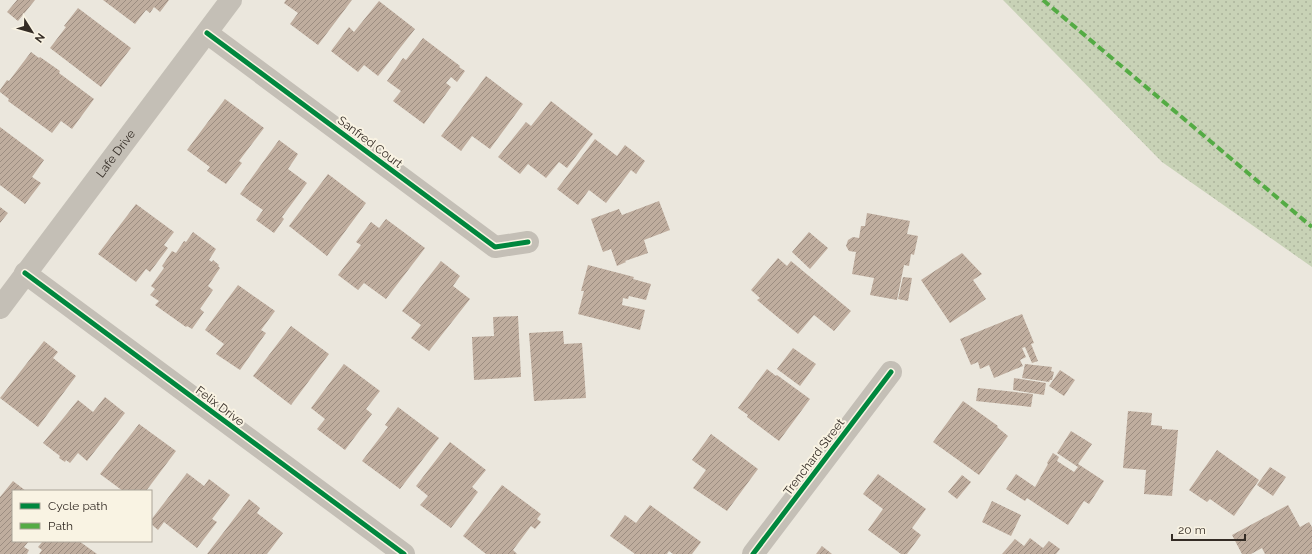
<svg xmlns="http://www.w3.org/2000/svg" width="1312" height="554" viewBox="0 0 1312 554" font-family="Raleway,sans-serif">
	<defs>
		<pattern id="grass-dots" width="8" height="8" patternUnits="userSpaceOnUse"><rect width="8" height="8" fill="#c8d2b6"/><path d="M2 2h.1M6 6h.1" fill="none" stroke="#acb49c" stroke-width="1.8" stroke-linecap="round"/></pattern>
		<pattern id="building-hatch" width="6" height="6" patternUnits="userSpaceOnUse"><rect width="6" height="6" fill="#bfad9e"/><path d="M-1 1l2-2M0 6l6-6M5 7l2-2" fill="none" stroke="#9c8d81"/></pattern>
	</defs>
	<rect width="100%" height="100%" fill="#ebe7dd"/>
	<path fill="url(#grass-dots)" d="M1003 0H1312V267L1162 162Z"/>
	<path fill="url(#building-hatch)" d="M17 0H35L18 21 7 12Z
		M103 0H169L160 12 154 7 150 13 146 10 135 24Z
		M286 0H352L318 45 290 24 298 13 284 3Z
		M379 1 415 29 378 76 364 65 358 72 331 51 349 27 354 32Z
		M78 8 131 48 101 87 50 48 66 27 64 26Z
		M423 38 460 66 459 67 465 71 457 82 451 77 446 83 451 87 424 124 393 101 401 91 387 81 403 58 406 60Z
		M31 52 39 58 40 57 60 71 59 73 94 99 72 129 61 121 52 133 8 101 9 99 0 92V90L7 80 9 81Z
		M486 76 523 104 490 149 472 136 461 151 441 136Z
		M225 99 264 128 239 161 242 163 226 184 207 171 210 167 187 150Z
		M551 101 593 134 567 168 559 162 546 178 528 164 520 174 498 157 526 122 531 126Z
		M0 127 44 160 32 177 41 183 25 204 0 185Z
		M595 139 617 156 625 145 645 161 636 174 631 170 606 203 589 190 578 205 557 189Z
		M279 140 298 154 288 169 307 183 282 217 284 219 274 233 256 220 263 210 240 194Z
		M328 174 366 203 327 256 289 226Z
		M659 201 670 230 644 240 648 253 625 261 626 262 617 266 611 249 603 252 591 219 619 209 622 215Z
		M136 204 174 232 164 245 168 248 150 272 146 269 136 282 98 254Z
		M0 207 8 213 0 223Z
		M867 213 910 221 907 234 918 236 914 255 911 254 909 266 904 265 897 300 870 295 874 278 852 274 856 252 849 251 846 246 848 240 853 237 859 238 861 226H865Z
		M386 219 425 248 386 299 364 283 358 290 338 275 361 245 356 242 371 222 379 228Z
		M193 232 216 249 209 260 212 262 213 260 219 265 218 266 220 268 208 286 213 290 200 309 204 312 192 329 187 326 186 327 155 305 159 301 150 295 155 289 151 286 164 268 162 266 172 251 176 253 184 241 186 242Z
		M809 232 828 248 810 269 792 252Z
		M962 253 982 274 973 280 986 299 950 323 921 280Z
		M778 258 787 266 791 261 851 311 834 331 814 315 798 334 757 300 760 298 751 290Z
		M441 261 460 276 453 286 470 299 429 351 411 338 421 325 402 311Z
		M588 265 634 277 633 279 651 284 646 300 629 296 628 299 623 298 622 305 645 310 640 330 578 314 584 291H581Z
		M903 277 912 278 908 301 898 299Z
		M238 285 275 311 261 330 266 333 240 370 216 354 224 344 205 330Z
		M1022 314 1034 343 1031 344 1038 361 1032 363 1025 347 1022 348 1026 357 1020 360 1023 366 994 378 989 365 980 369 978 362 971 365 960 339Z
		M518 316 521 377 474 380 472 337 494 336 493 317Z
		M291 326 329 354 291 405 253 376Z
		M563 331 564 344 582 343 586 398 534 401 529 333Z
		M44 341 58 352 53 358 76 376 38 427 0 398Z
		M793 348 816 364 800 386 777 369Z
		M344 364 380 391 366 409 372 414 345 450 317 429 325 419 311 408Z
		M1025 364 1052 367 1051 371 1054 372 1052 380H1050L1049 382 1022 378Z
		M767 369 776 376 777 375 810 399 779 441 747 417 748 415 738 408Z
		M1060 370 1075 380 1064 396 1049 386Z
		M1014 378 1046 383 1044 395 1013 390Z
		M978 388 1033 394 1031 407 976 401Z
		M105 397 125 413 87 461 78 453 70 463 66 460 65 462 59 458 60 456 43 443 78 400 93 412Z
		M963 401 998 426 997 427 1008 436 979 475 933 442Z
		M398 407 439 438 400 489 362 461 388 427 385 425Z
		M1128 411 1152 413 1151 425 1162 426V429L1178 430 1172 496 1144 494 1146 470 1123 468Z
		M139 424 176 451 146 491H123L100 474Z
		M1071 431 1092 444 1078 464 1104 481 1089 504 1084 501 1068 525 1027 498 1025 501 1006 489 1016 474 1035 487 1048 464 1047 463 1053 453 1059 457 1057 461 1074 472 1078 467 1057 453Z
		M711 434 758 469 727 511 693 488 706 470 692 460Z
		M450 442 486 470 472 487 478 492 451 528 420 505 428 496 416 486Z
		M1217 450 1259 480 1234 516 1210 499 1207 502 1189 490Z
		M1270 467 1286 477 1273 496 1257 485Z
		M187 473 204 486 209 479 230 495 212 519 217 522 197 548 164 522 158 530 151 524V520Z
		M878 474 926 509 912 528 921 535 907 554H901L868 530 883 509 863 494Z
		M962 475 971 482 957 499 948 492Z
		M13 481 26 491H13V541H29L24 547 29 550 27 554H0V497Z
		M502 485 541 514 537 519 541 522 535 529 531 526 513 550 517 554H486L463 536Z
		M249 499 260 508 257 513 283 533 267 554H207Z
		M992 501 1021 515 1011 536 982 522Z
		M650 505 701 542 692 554H673L669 551 667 554H635L610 536 625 515 636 523Z
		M1288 505 1300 527 1309 522 1312 527V554H1265L1262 548 1251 554H1242L1232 535Z
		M1030 538 1043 548 1049 541 1060 549 1056 554H1002L1015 539 1024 546Z
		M43 541H79L97 554H39L42 550 38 547Z
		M822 546 832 554H816Z"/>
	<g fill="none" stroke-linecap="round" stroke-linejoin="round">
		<g stroke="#c4bfb6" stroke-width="22">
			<path d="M207 33 495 247 528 242"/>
			<path d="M25 273 404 554"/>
			<path id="s1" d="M0 308 231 0"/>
			<path d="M753 554 891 372"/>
		</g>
		<path stroke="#54ab44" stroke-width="4" stroke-dasharray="8 4" stroke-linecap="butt" d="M1043 0 1312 227"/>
		<g stroke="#f9f3e3" stroke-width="8">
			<path id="cycleway" d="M207 33 495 247 528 242
				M25 273 404 554
				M753 554 891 372"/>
		</g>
		<use href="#cycleway" stroke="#00873e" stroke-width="5"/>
	</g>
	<g text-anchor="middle" stroke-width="4" stroke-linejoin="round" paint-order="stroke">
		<g font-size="12" fill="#342c25" stroke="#f9f3e3">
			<text transform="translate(370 142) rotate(37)" y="4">Sanfred Court</text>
			<text dy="4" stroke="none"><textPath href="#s1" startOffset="193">Lafe Drive</textPath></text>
			<text transform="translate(220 406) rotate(37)" y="4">Felix Drive</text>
			<text transform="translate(814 457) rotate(-53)" y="4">Trenchard Street</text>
		</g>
	</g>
	<rect x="12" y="490" width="140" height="52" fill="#f9f3e3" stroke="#aaa397"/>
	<rect x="20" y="503" width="20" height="6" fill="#00873e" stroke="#aaa397"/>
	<text x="48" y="510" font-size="12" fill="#342c25">Cycle path</text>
	<rect x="20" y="523" width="20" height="6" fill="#54ab44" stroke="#aaa397"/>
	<text x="48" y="530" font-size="12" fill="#342c25">Path</text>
	<g transform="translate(32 32) rotate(127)" stroke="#f9f3e3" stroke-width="3" paint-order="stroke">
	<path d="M0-3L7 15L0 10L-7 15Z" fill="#342c25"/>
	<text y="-6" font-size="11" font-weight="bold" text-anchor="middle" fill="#342c25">N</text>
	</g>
	<path d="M1172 534v6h73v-6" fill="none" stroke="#342c25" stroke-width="2"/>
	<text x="1178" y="534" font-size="12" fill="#342c25" stroke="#f9f3e3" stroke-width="3" paint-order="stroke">20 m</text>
</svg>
